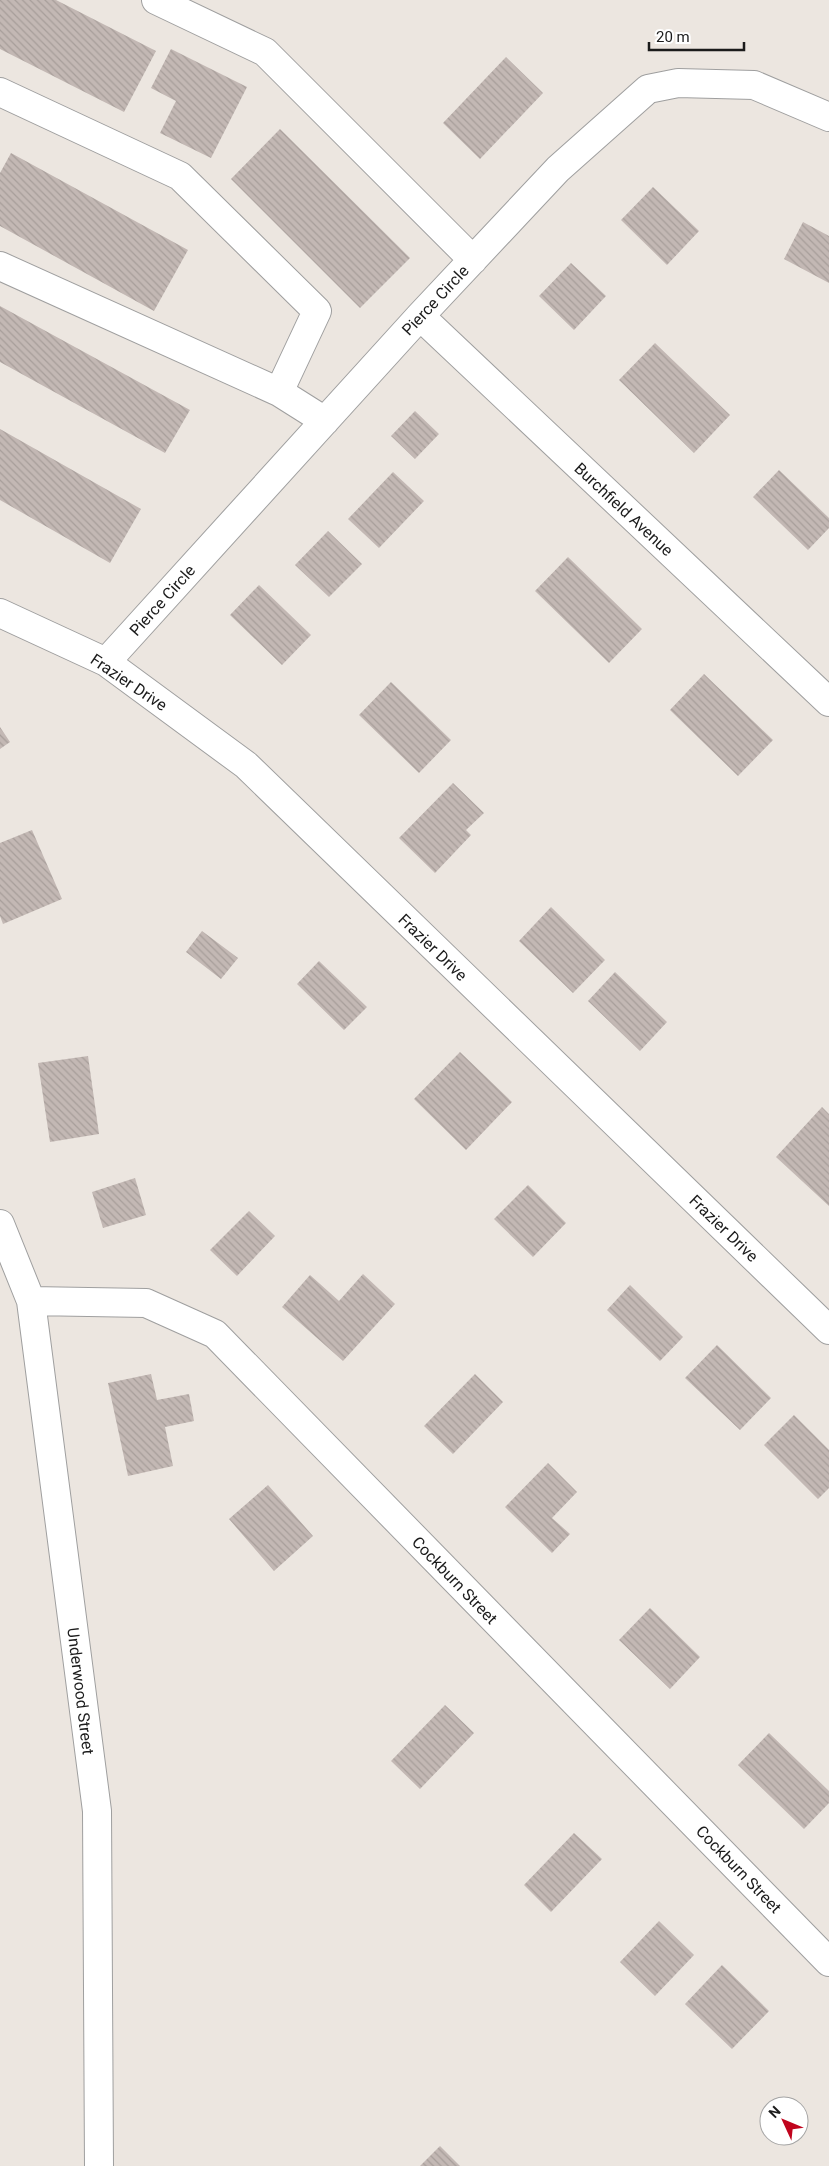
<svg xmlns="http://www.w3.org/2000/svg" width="829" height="2166" viewBox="0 0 829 2166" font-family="Roboto,sans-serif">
	<defs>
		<pattern id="building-back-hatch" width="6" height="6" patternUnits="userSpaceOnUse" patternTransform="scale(1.25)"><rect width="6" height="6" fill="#c3b8b4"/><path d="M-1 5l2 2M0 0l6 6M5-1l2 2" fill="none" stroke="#a79e9a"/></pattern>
	</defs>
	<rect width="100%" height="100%" fill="#ece6e0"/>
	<path fill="url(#building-back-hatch)" d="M0 0H56L156 51 124 112 0 49Z
		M171 49 247 87 211 158 160 133 176 101 151 88Z
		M506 57 543 93 480 159 443 123Z
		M280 129 410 258 360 308 231 179Z
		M11 153 188 250 154 311 0 226V173Z
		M653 187 699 231 667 265 621 220Z
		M803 222 829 236V283L784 259Z
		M571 263 606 296 574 330 539 296Z
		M0 306 190 410 165 453 0 362Z
		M655 343 730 415 694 453 619 380Z
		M415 411 439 434 415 459 391 436Z
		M0 429 141 509 110 563 0 500Z
		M779 470 829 518V528L808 550 753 497Z
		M393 472 424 501 379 548 348 519Z
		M328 531 362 564 329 597 295 565Z
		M568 557 642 629 609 663 535 591Z
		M259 585 311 635 282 665 230 615Z
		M704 674 773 740 738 776 670 710Z
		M391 682 451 740 419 773 359 715Z
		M0 727 10 742 0 749Z
		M453 783 484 813 466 830 471 835 435 873 399 838Z
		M32 830 62 899 3 924 0 916V843Z
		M551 907 605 960 573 993 519 941Z
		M202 931 238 958 221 979 186 952Z
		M319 961 367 1007 344 1030 297 984Z
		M615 972 667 1022 640 1051 588 1001Z
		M460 1052 512 1102 466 1150 414 1099Z
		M88 1056 99 1134 50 1142 38 1063Z
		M822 1107 829 1114V1206L776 1157Z
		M135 1178 146 1215 103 1228 92 1192Z
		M528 1185 566 1223 533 1257 494 1219Z
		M249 1211 275 1236 237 1276 210 1250Z
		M363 1274 395 1304 343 1361 282 1307 310 1275 339 1301Z
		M630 1285 683 1337 660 1361 607 1310Z
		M717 1345 771 1398 740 1430 685 1378Z
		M151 1374 157 1400 189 1394 194 1421 165 1427 173 1466 128 1476 108 1383Z
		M475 1374 503 1402 453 1454 424 1426Z
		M794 1415 829 1450V1488L818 1499 764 1445Z
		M548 1463 577 1492 552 1518 570 1534 552 1553 505 1507Z
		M268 1485 313 1536 274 1571 229 1519Z
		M650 1608 700 1657 670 1689 619 1640Z
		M445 1705 474 1733 420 1789 391 1761Z
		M769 1733 829 1791V1803L804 1829 738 1765Z
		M574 1833 602 1859 551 1912 524 1885Z
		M659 1921 694 1955 655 1996 620 1962Z
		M722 1965 769 2011 732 2049 685 2004Z
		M440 2146 460 2166H420Z"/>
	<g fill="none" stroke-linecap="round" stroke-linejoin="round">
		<g stroke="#9f9f9f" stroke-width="30">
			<path id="minor" d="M156 0 265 52 473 260
				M0 92 180 176 317 311 279 392 325 421
				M0 266 279 392
				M420 316 829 702
				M0 613 106 662 246 765 829 1330
				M106 662 420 316 558 169 648 89 678 83 754 85 829 117
				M0 1224 31 1301 97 1811 99 2166
				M31 1301 146 1303 215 1334 829 1962"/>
		</g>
		<use href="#minor" stroke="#fff" stroke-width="28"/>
	</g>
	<g text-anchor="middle" stroke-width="4.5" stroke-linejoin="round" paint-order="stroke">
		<g font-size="16" fill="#1b1b1b" stroke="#fff">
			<text transform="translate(435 300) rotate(-47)" y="6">Pierce Circle</text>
			<text transform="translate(624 509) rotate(43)" y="6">Burchfield Avenue</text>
			<text transform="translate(162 600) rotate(-48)" y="6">Pierce Circle</text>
			<text transform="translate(129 682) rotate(34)" y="6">Frazier Drive</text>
			<text transform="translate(433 947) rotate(44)" y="6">Frazier Drive</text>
			<text transform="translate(724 1228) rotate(44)" y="6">Frazier Drive</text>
			<text transform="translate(455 1580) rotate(46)" y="6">Cockburn Street</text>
			<text transform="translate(81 1691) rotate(83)" y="6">Underwood Street</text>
			<text transform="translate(739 1869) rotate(46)" y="6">Cockburn Street</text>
		</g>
	</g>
	<g transform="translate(784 2121) rotate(314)"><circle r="24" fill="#ffffff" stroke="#a4a4a4"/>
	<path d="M0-4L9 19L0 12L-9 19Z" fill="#c1041d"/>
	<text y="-8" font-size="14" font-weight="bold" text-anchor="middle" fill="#1b1b1b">N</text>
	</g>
	<path d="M649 42v8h95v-8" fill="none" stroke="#1b1b1b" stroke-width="2.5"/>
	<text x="656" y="42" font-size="15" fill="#1b1b1b" stroke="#ffffff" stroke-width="4" paint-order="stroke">20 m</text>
</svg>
